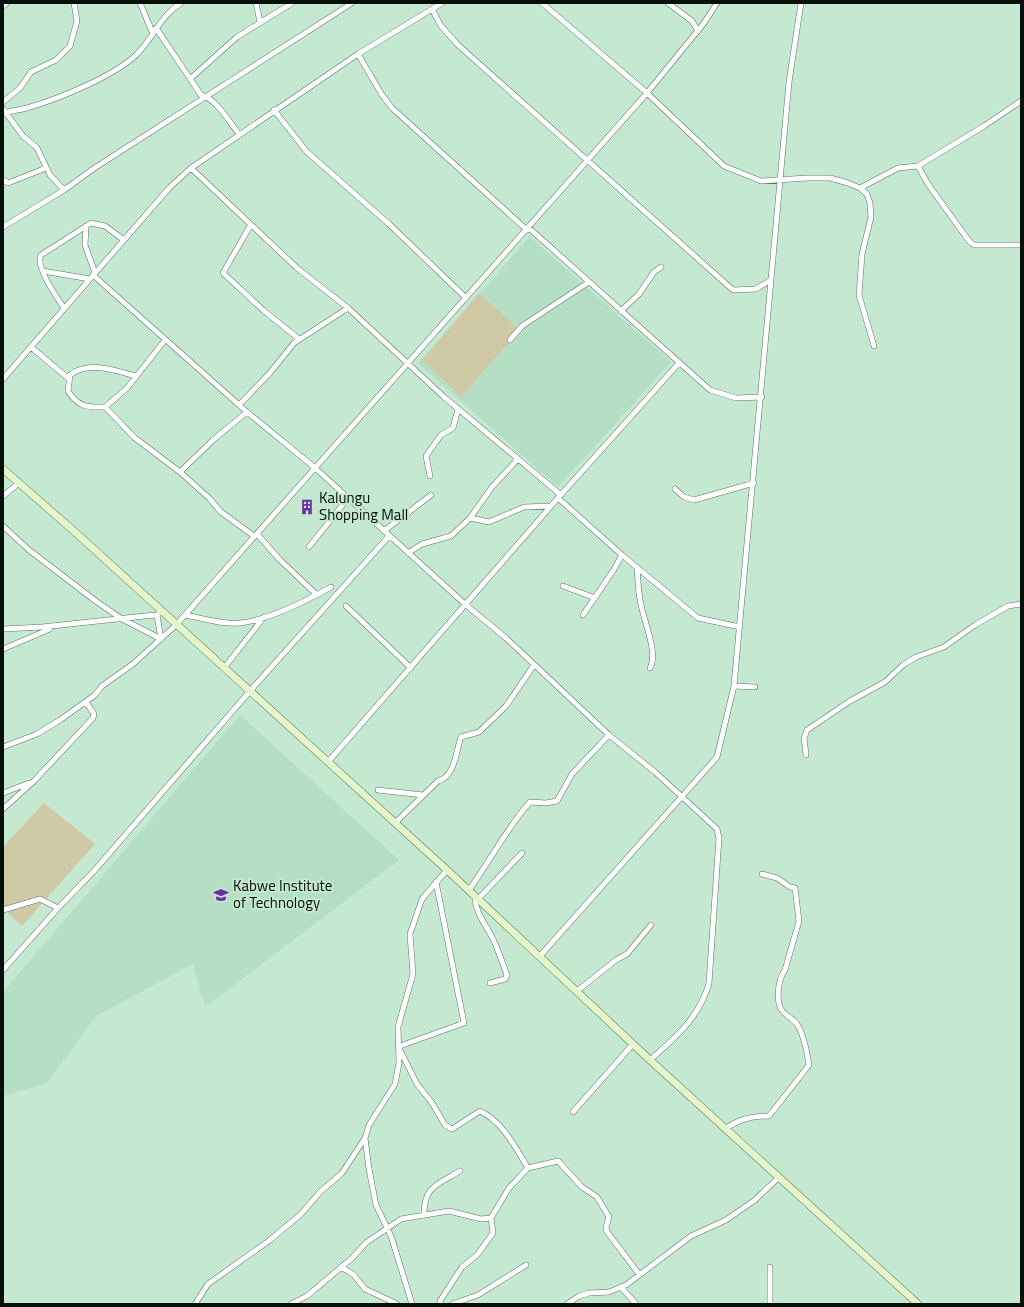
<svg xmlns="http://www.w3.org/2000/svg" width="1024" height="1307" viewBox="0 0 1024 1307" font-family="'Titillium Web',sans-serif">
	<rect width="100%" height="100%" fill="#c5e8d1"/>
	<path fill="#b4dfc4" d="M530 237 671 362 558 487 418 363Z
		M240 715 399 860 205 1007 193 964 96 1016 47 1083 3 1096V992Z"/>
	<path fill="#d0c9a6" d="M479 293 520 330 461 397 423 360Z
		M44 803 95 844 22 926 3 908V847Z"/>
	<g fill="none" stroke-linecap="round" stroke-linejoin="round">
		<g stroke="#567662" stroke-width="6">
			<path id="street" d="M140 3 153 34
				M256 3 260 22
				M542 3 647 93 724 166 761 181 807 178H830L848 183 860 188 867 194 870 203 871 217 862 254 859 295 874 346
				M668 3 692 21 698 31
				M3 6 7 3
				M432 9 441 26 458 45 733 290 756 289 771 280
				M156 28 201 95C217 99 229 122 239 134
				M358 54 382 95 392 108 527 230
				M190 79 237 37 292 3
				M3 102 20 88 31 72 56 60 70 46 77 21 74 3
				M3 109 23 136 37 148 50 175 64 190
				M274 110 307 152 389 224 466 298
				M3 113C11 111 19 110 27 108 58 99 112 77 135 56 153 39 160 16 181 3
				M918 166 928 184 969 241 974 245H1021
				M191 168 297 268 348 308 444 397 561 495
				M3 180 8 183 46 168
				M860 188 898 168 918 166 984 126 1021 101
				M86 226 85 245 95 273
				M250 226 223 273 263 310 299 339
				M3 227 64 190 96 167 352 3
				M529 228 710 390 736 398 762 397
				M43 271 90 279
				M93 275 247 412 314 467 466 605 506 638 609 735 655 772 717 829 719 838 709 983C700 1017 675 1038 650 1060
				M64 308C57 298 35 266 41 255L91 223 105 226 124 240
				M621 311 639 294 654 272 661 267
				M510 340 522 326 589 282
				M31 347 69 379
				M136 376C116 371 88 360 70 375L68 391C79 408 87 407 105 407L127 388 165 340
				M3 379 170 187 191 168 358 54 442 3
				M239 405 269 374 294 343 348 308
				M105 407 135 438 180 472 209 498 221 512 254 536
				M180 472 213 440 247 412
				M430 476 426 456 441 435 453 428 458 409
				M675 489 684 497 694 500 754 483
				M3 496 19 483
				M558 498 622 555 698 618 740 627
				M470 518 492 487 518 459
				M3 526 29 550 97 602 122 619 161 639
				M384 531 431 495
				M257 534 280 560 317 595
				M309 547 348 498
				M408 553 422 544 451 536 470 518 489 522 524 507 551 506
				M637 568C638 578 638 589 640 599 642 618 659 652 650 668
				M563 586 595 598
				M346 606 411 668
				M157 615 161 639
				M185 615C202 618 223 625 240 623 269 620 306 601 331 587
				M583 615 613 571 622 555
				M3 629 42 627 145 616 157 615 161 611
				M3 649 50 629
				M224 668 264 617
				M734 686 755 687
				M3 747 37 734 60 720 95 695 102 686 133 664 176 625 647 93 704 23 717 3
				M806 755 804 738 807 730 813 726 850 701 885 682 903 665 916 657 944 647 975 625 1008 606 1021 604
				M328 762 558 498 679 363
				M378 790 423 795
				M3 793 29 783
				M3 809 34 781 93 718 94 714 86 702
				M395 823 438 781C455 777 456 751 461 737L479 732 506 706 534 665
				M469 890C490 861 506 829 530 802L546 803 557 801 572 774 609 735
				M475 896C475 913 485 923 492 937 498 949 502 962 507 975L505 979 490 983
				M478 899 522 853
				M3 910 40 899 58 908
				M540 956 717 757 734 686 789 82 801 3
				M3 970 58 908 94 871 250 691 389 536
				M577 991 616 960 627 954 651 925
				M400 1046 464 1023 436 882
				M400 1050 417 1084 432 1103 445 1125 452 1129 480 1111C503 1122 515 1147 528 1168L558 1161 582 1187 597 1197 609 1217 606 1227 607 1232 639 1274
				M573 1112 633 1044
				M725 1129C739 1119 752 1116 769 1116L809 1065C807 1052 804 1035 797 1024 793 1018 784 1015 781 1009 776 999 778 979 785 970L799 921 795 888 790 887 777 878 762 874
				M424 1215C424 1186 437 1185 460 1171
				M341 1267 354 1275 365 1289 397 1304
				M770 1267V1304
				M621 1287 636 1304
				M195 1304 208 1284 270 1240 301 1214 320 1192 342 1173 365 1138
				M291 1304 307 1296 351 1259 367 1242 401 1219 449 1211 481 1219 491 1218 509 1188 528 1168
				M412 1304 391 1236 376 1205 369 1169 365 1138 369 1125 395 1084 399 1063 398 1027 413 974 410 934 422 899 447 870
				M441 1304 440 1301 462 1267 477 1255 493 1233 491 1218
				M452 1304 478 1295 526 1265
				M567 1304 579 1296 589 1293 609 1292 626 1285 691 1236 726 1220 755 1200 779 1177"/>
		</g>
		<g stroke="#567662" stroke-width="8">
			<path id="secondary" d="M3 469 75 532 447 870 650 1060 918 1304"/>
		</g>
		<use href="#street" stroke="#fff" stroke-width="5"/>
		<use href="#secondary" stroke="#e5f5ca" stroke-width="7"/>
	</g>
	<defs>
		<g id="building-bare" transform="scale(1.2)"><path d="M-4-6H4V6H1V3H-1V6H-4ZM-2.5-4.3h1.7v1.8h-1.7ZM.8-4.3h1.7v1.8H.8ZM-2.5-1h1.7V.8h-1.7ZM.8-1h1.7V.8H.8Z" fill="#6e2fa5" stroke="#c5e8d1" stroke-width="2.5" paint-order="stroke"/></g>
		<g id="school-bare" transform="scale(1.2)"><path d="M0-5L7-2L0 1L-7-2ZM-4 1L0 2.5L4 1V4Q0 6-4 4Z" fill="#6e2fa5" stroke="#c5e8d1" stroke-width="2.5" paint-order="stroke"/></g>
	</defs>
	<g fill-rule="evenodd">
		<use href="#building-bare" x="307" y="507"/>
		<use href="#school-bare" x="221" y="895"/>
	</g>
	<g text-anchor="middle" stroke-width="4" stroke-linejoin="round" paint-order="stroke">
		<g font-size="15" fill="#041009" stroke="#c5e8d1" text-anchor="start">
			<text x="319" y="503">Kalungu<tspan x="319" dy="17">Shopping Mall</tspan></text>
			<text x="233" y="891">Kabwe Institute<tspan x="233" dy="17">of Technology</tspan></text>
		</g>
	</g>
	<rect width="1024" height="1307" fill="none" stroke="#041009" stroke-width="8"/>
</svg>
